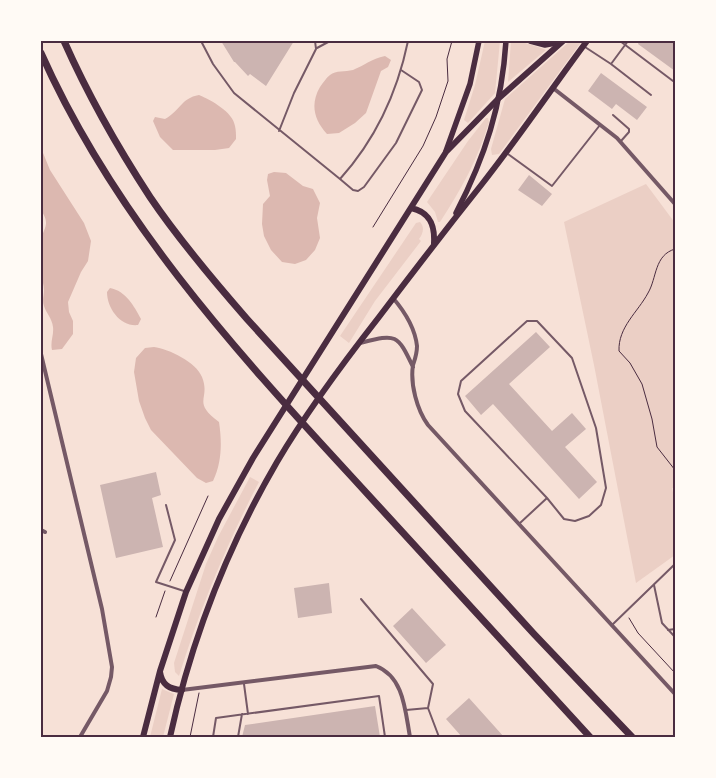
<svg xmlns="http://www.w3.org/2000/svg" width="716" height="778" viewBox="0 0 716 778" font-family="Inter,sans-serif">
	<rect width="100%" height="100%" fill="#f7e1d7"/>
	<path fill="#ebcfc5" d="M485 41H500L495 93 468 123 464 120 475 85Z
		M511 41C521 41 537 46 546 50L508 82Z
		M570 41H582L499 154 492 155 491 149 505 99Z
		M486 118H488L489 122C478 159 461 190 440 222H438L435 212 427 202 468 141Z
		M646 184 675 223V489L672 488 675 501V555L636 583 594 365 564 222Z
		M420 222C425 227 423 234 419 239L421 241 375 301 349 343 340 336 416 223Z
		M250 477 259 482C226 545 200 609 179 676L175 672 174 663 206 564 218 537Z
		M162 689 174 694 163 737H150Z"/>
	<path fill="#dcb8b0" d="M385 56 391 60 388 67 381 71 366 113 355 123 339 133 327 134C314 120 310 104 320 87 323 83 326 78 330 75 336 70 345 72 353 70 365 65 371 59 385 56Z
		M199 95C211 100 233 112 235 126 236 130 236 135 236 139L229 148 215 150H173L160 137 153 121 155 117 165 119C180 111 181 98 199 95Z
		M41 148 50 170 84 223 91 241 88 261 81 272 68 302 69 312 73 321V334L62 349 52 350C50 342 54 335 53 327 52 318 46 313 44 306 42 300 44 296 44 290 44 285 42 280 41 275 40 266 39 247 41 239 45 226 50 224 41 210Z
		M274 172 286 173 303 186 313 189 320 203 317 218 320 238 315 250 306 260 295 264 282 262 271 250 264 236 262 224 263 204 270 196 267 180 268 174Z
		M110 288C126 291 134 306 141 319L138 325C121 327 107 309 107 292Z
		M154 347C169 349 196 362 202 377 211 400 191 401 219 422 222 442 222 462 213 481L206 483 197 478 151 430 145 418 139 401 134 372 136 358 145 348Z"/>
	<path fill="#ccb4b1" d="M221 41H294L266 86 250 74 248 76 235 62H234Z
		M639 41H675V71L638 44Z
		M601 73 647 107 637 120 616 104 612 109 588 91Z
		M529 175 552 194 542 206 518 190Z
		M536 332 550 347 509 384 552 431 572 413 586 429 565 447 597 482 579 499 493 404 481 415 465 396Z
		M156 472 161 495 152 498 163 547 116 558 100 485Z
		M329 583 332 613 298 618 294 588Z
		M412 608 446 645 426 663 393 626Z
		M469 698 504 737H462L446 719Z
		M375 706 380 737H242L245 725Z"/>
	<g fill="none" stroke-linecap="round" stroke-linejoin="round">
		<path stroke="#4a2c40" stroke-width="1" d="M373 227 423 146 436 117 448 81 447 59 452 41
			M675 249C654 255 657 278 648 293 638 312 618 327 619 351L630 363 642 384 652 419 657 447 675 470
			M170 581 208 496
			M156 617 165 591
			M629 618 638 633 675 673
			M190 737 199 693"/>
		<path stroke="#755966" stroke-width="2" d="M201 41 213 64 234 93 340 179C376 139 397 94 408 41
			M620 41 673 81
			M585 47 611 64 628 41
			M317 48 330 41
			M611 64 651 95
			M613 115 629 129V132L621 141
			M279 131 294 93 316 49 315 41
			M508 154 552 186 600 125
			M340 179 353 190 358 191 364 187 396 143 422 90 419 82 401 70
			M166 505 175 540 156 582 184 591
			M520 523 547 498 465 411 458 394 461 381 527 321H537L572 358 596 428 606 488 601 505 589 516 575 521 564 519 547 498
			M654 585 662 623 675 637
			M361 599 433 684 428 708
			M612 625 675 564
			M668 630 675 629
			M244 684 248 714
			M406 710 428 708 439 737
			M213 737 216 718 379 696 385 737
			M238 737 242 714"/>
		<path stroke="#755966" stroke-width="4" d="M553 88 617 138 675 204
			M393 298C405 312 415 328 417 346 417 354 415 359 413 365 410 384 417 410 428 425L675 694
			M360 343C396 334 397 333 413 367
			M41 354 102 609 112 667 111 677 107 691 80 737
			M41 530 45 532
			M182 690 376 666C404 677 405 710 410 737"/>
		<path stroke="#4a2c40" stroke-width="5.5" d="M530 41 545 45 561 42
			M446 151 470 84 479 41
			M456 213C485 157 502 105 506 41"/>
		<path stroke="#4a2c40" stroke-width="6" d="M411 208C430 212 435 225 434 243
			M160 672C162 685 169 689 182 690
			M143 737 160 671 186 592 219 519 253 458 446 152 499 98 563 41
			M170 737C191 641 228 546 277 462 307 411 343 363 379 317 413 272 447 228 482 184 519 137 552 88 587 41"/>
		<path stroke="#4a2c40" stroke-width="7" d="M64 41C88 95 118 148 150 197 179 240 213 280 247 319L534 634 632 737
			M41 53C113 215 232 347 351 476 430 563 510 650 590 737"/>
	</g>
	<rect width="716" height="778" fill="none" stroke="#fffaf5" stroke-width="85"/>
	<rect x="42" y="42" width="632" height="694" fill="none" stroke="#4a2c40" stroke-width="2"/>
</svg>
